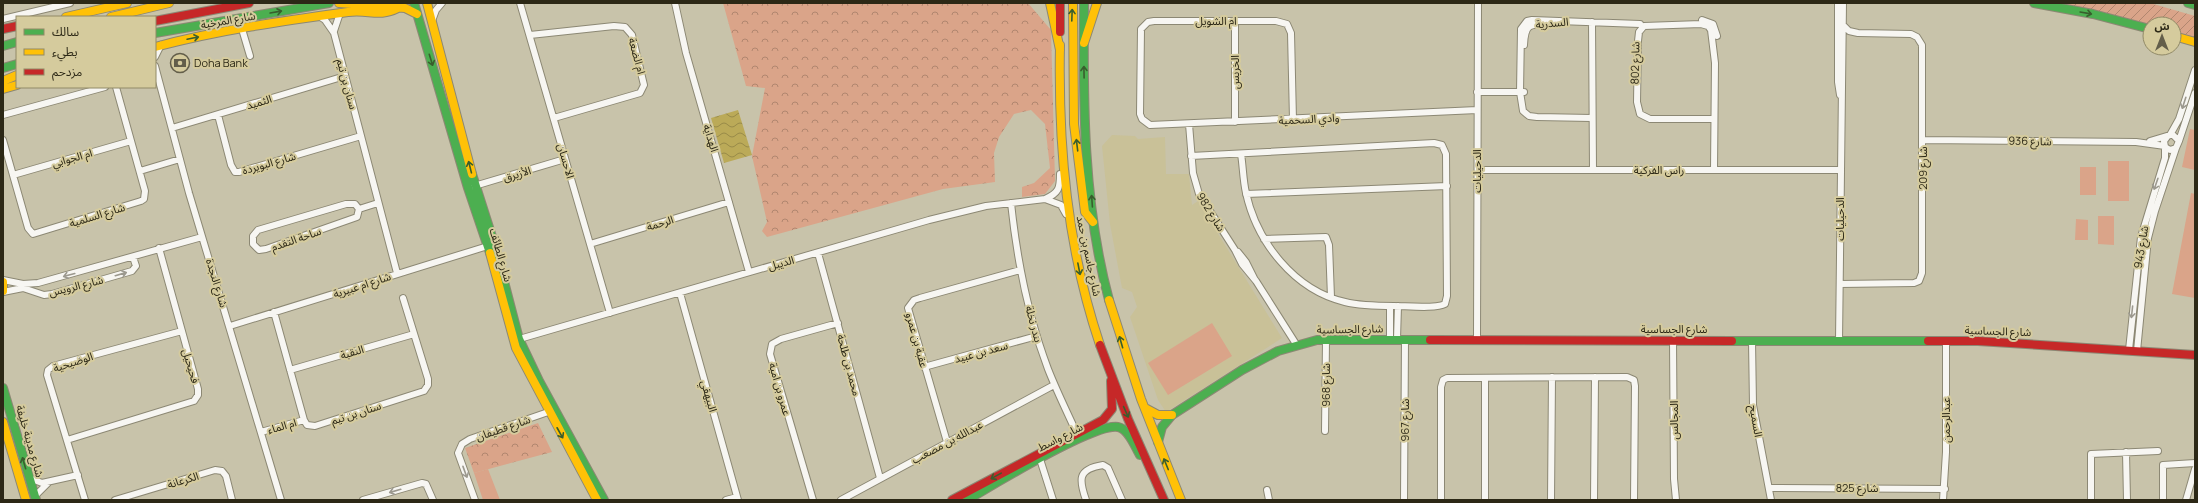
<svg xmlns="http://www.w3.org/2000/svg" width="2198" height="503" viewBox="0 0 2198 503" font-family="Manrope,'Noto Sans Arabic',sans-serif">
	<defs>
		<pattern id="park-crowns" width="20" height="18" patternUnits="userSpaceOnUse"><rect width="20" height="18" fill="#daa489"/><path d="M2 6a3 3 0 1 1 6 0M12 15a3 3 0 1 1 6 0" fill="none" stroke="#b1866f"/></pattern>
		<pattern id="garden-furrows" width="10" height="10" patternUnits="userSpaceOnUse"><rect width="10" height="10" fill="#daa489"/><path d="M-1 1l2-2M0 10L10 0M9 11l2-2" fill="none" stroke="#b1866f"/></pattern>
		<pattern id="water-waves" width="16" height="10" patternUnits="userSpaceOnUse"><rect width="16" height="10" fill="#bbaa58"/><path d="M0 5q4-4 8 0t8 0" fill="none" stroke="#988a48"/></pattern>
	</defs>
	<rect width="100%" height="100%" fill="#c8c3aa"/>
	<path fill="#c9c198" d="M1112 135 1135 136 1138 139 1165 137 1166 174H1189L1192 205 1198 201 1282 338 1166 412 1158 400 1130 317 1137 307 1132 292 1122 288 1110 224 1102 146Z"/>
	<path fill="#daa489" d="M2190 129 2195 130V170L2182 167Z
		M2108 161H2129V201H2108Z
		M2080 167H2096V195H2080Z
		M2191 193 2195 194V298L2172 294Z
		M2098 216H2114V245L2098 244Z
		M2076 219 2088 220V240H2075Z
		M1212 323 1232 356 1168 395 1148 363Z
		M488 469 500 500H483L474 473Z"/>
	<path fill="url(#park-crowns)" d="M723 3H1028L1051 30 1055 181 1045 194 1022 197V187L1034 183 1050 168 1045 124 1031 110 1014 114 999 137 994 153 995 182 943 189 767 237 762 231 767 222 752 156 765 88 746 86Z
		M538 423 552 452 474 473 465 448Z"/>
	<path fill="url(#garden-furrows)" d="M2062 3H2150L2195 16V38L2174 32V24H2150V26Z"/>
	<path fill="url(#water-waves)" d="M738 110 752 155 724 163 711 118Z"/>
	<g fill="none" stroke-linecap="round" stroke-linejoin="round">
		<g stroke="#8c8874" stroke-width="8">
			<path id="street" d="M520 3 610 313
				M675 3 686 53 749 272
				M1838 3V82L1840 95
				M319 16 325 20 334 33 397 273
				M3 19 70 3
				M1702 20 1713 24 1717 36
				M432 21 436 10 442 3
				M1235 22V122
				M1592 22 1593 170
				M242 29 250 56
				M334 31 340 13
				M530 35 614 26 625 27 632 35 643 81 644 85 640 93 554 118
				M1524 45C1525 24 1529 24 1549 24
				M155 57 161 45
				M155 66 189 193 281 500
				M1477 92H1524
				M3 115 105 87
				M218 115 231 165 235 172H239L361 136
				M1592 118 1537 117 1529 116 1523 111 1520 92 1521 29 1527 21 1532 20 1640 24
				M1293 120 1291 33 1287 24 1276 21H1154L1148 22 1141 29 1140 114 1142 119 1150 125 1477 110
				M1189 124 1193 173 1199 194 1235 250 1242 264 1256 281 1296 344
				M172 128 345 76
				M2170 135 2179 119 2195 70
				M3 140 28 228 33 234 141 201 144 199 145 191 116 87
				M1923 140 2136 142 2165 146
				M2150 141 2170 135H2173L2179 141 2176 148 2170 150 2165 147 2164 141 2167 137
				M2179 141 2195 93
				M1191 156 1434 143 1442 145 1446 154 1447 296 1445 304C1436 309 1406 306 1394 306 1378 306 1361 306 1345 302 1294 290 1257 242 1246 193 1243 180 1243 166 1241 154
				M1478 170H1840
				M1714 170 1715 63 1711 30 1708 26 1701 24 1644 26 1639 32 1638 41 1637 102 1640 114 1650 119H1714
				M140 171 180 159
				M13 175 131 141
				M471 187 565 159
				M1246 194 1447 186
				M1045 199 1061 205 1066 214
				M1011 203C1017 260 1028 316 1048 369 1057 392 1068 414 1078 436
				M346 204H355L359 209 357 217 266 249 259 250 253 244V236L258 230Z
				M359 209 378 203
				M1264 239 1326 237 1329 245 1331 297
				M590 244 729 202
				M1238 252 1246 262 1254 278
				M818 253 880 478
				M3 280 23 284 38 283 202 237
				M1840 284 1914 283 1919 281 1922 273V45L1917 37 1911 34 1858 33 1849 31 1843 25
				M3 292 23 288 44 295 52 294 132 271 136 266 133 257
				M680 293 738 500
				M1390 306V339
				M274 312 304 420 307 425 315 426 424 391 428 385V379L403 298
				M230 326 491 245
				M1397 339 1398 306
				M516 340 929 220 986 206 1045 199C1059 193 1060 188 1060 174
				M1477 340 1478 3
				M1673 340 1674 479 1676 500
				M1752 341 1753 405 1771 500
				M1839 341 1843 3
				M2129 350 2141 237 2165 158V147
				M2137 351 2148 238 2155 211 2176 148
				M924 367 1037 336
				M290 370 414 334
				M1325 431 1326 340
				M261 432 304 420
				M67 440 194 401 198 395V389L159 248
				M947 442 908 308 914 300 920 298 1020 270
				M2126 452 2127 500
				M1039 456 1053 500
				M29 478 42 483 78 475
				M1769 488 1945 489
				M1267 490 1269 500
				M35 496 48 483
				M85 500 47 375 48 370 53 366 182 331
				M115 500 215 470 222 471 226 476 232 500
				M363 500 422 483 426 484 433 500
				M475 500 458 453 462 444 470 439 554 410
				M726 500 737 497
				M813 500 770 354 772 344 781 339 838 323
				M841 500 1054 385
				M1086 500C1079 480 1077 469 1103 465L1108 468 1122 500
				M1404 500 1405 339
				M1441 500V387L1443 380 1447 378 1627 377 1634 380 1635 386 1634 500
				M1485 500V378
				M1551 500 1552 377
				M1594 500 1595 377
				M1943 500 1946 452V341
				M2091 500V454L2158 451
				M2163 500V465L2195 463
				M2186 500 2195 469"/>
		</g>
		<g stroke="#8c8874" stroke-width="10">
			<path id="fast" d="M414 3 468 188 490 253
				M1084 3C1083 102 1083 204 1109 300
				M2034 3 2093 14 2150 29
				M2188 3 2195 5
				M155 33 329 3
				M3 46 17 42
				M3 68 17 64
				M472 174 494 243 519 339 539 381 604 500
				M1732 341H1928
				M3 388 36 500
				M1158 442 1162 427 1172 415 1242 370 1278 351 1317 340H1430
				M967 500C993 485 1093 423 1118 427 1129 429 1135 447 1140 455"/>
		</g>
		<g stroke="#8c8874" stroke-width="10">
			<path id="slow" d="M339 3 405 8 417 14
				M427 3 472 174
				M1050 3 1060 50
				M1073 3 1074 124 1085 212 1093 222
				M66 17 127 3
				M111 17 169 3
				M2174 36 2195 42
				M1084 43 1097 3
				M1060 45C1058 147 1067 247 1100 345
				M155 47C218 30 283 21 348 12 369 9 378 18 398 8
				M3 81 17 75
				M3 89 17 85
				M490 253 516 348 597 500
				M3 282V291
				M1109 300 1141 399 1181 500
				M1145 408 1158 415H1172
				M3 422 26 500"/>
		</g>
		<g stroke="#8c8874" stroke-width="10">
			<path id="jam" d="M1060 3V32
				M155 21 249 3
				M3 29 17 26
				M1430 340 1732 341
				M1928 341H1978L2195 355
				M1100 345 1128 419 1164 500
				M952 500 1103 420 1112 409 1111 381"/>
		</g>
		<use href="#street" stroke="#f7f6f2" stroke-width="6"/>
		<use href="#fast" stroke="#4caf50" stroke-width="8"/>
		<use href="#slow" stroke="#ffc107" stroke-width="8"/>
		<use href="#jam" stroke="#c62828" stroke-width="8"/>
	</g>
	<defs><path id="oneway-shaft" d="M-6 0H5M1.5-3L5.5 0L1.5 3" fill="none" stroke-width="1.6" stroke-linecap="round" stroke-linejoin="round"/></defs>
	<g stroke="#395e2d">
		<use href="#oneway-shaft" transform="translate(276 12) rotate(-10)"/>
		<use href="#oneway-shaft" transform="translate(2086 13) rotate(10)"/>
		<use href="#oneway-shaft" transform="translate(1072 15) rotate(-88)"/>
		<use href="#oneway-shaft" transform="translate(193 38) rotate(-12)"/>
		<use href="#oneway-shaft" transform="translate(431 60) rotate(73)"/>
		<use href="#oneway-shaft" transform="translate(1084 72) rotate(-91)"/>
		<use href="#oneway-shaft" transform="translate(1077 145) rotate(-97)"/>
		<use href="#oneway-shaft" transform="translate(470 167) rotate(-104)"/>
		<use href="#oneway-shaft" transform="translate(1092 201) rotate(-94)"/>
		<use href="#oneway-shaft" transform="translate(1079 269) rotate(79)"/>
		<use href="#oneway-shaft" transform="translate(1121 342) rotate(-106)"/>
		<use href="#oneway-shaft" transform="translate(1126 412) rotate(66)"/>
		<use href="#oneway-shaft" transform="translate(560 433) rotate(61)"/>
		<use href="#oneway-shaft" transform="translate(24 463) rotate(-106)"/>
		<use href="#oneway-shaft" transform="translate(1166 464) rotate(-112)"/>
		<use href="#oneway-shaft" transform="translate(996 476) rotate(151)"/>
	</g>
	<g stroke="#9c998f">
		<use href="#oneway-shaft" transform="translate(2184 103) rotate(108)"/>
		<use href="#oneway-shaft" transform="translate(2156 184) rotate(109)"/>
		<use href="#oneway-shaft" transform="translate(121 274) rotate(-16)"/>
		<use href="#oneway-shaft" transform="translate(69 275) rotate(165)"/>
		<use href="#oneway-shaft" transform="translate(2132 312) rotate(96)"/>
		<use href="#oneway-shaft" transform="translate(465 472) rotate(70)"/>
		<use href="#oneway-shaft" transform="translate(395 491) rotate(164)"/>
	</g>
	<defs>
		<g id="bank-ring" transform="scale(1)"><circle r="9.5" fill="#d5cb9d" stroke="#635e4a" stroke-width="1.5"/><path d="M-6-4H6V4H-6ZM0-2.3a2.3 2.3 0 1 0 0 4.6a2.3 2.3 0 1 0 0-4.6Z" fill="#635e4a"/></g>
	</defs>
	<g fill-rule="evenodd">
		<use href="#bank-ring" x="180" y="63"/>
	</g>
	<g text-anchor="middle" stroke-width="4" stroke-linejoin="round" paint-order="stroke">
		<g font-size="11" fill="#2c2816" stroke="#d5cb9d">
			<text transform="translate(228 20) rotate(-10)" y="4">شارع المرخية</text>
			<text x="1216" y="25">ام الشويل</text>
			<text transform="translate(1552 23) rotate(-5)" y="4">السدرية</text>
			<text transform="translate(637 56) rotate(75)" y="4">ام الضعة</text>
			<text transform="translate(1635 63) rotate(-89)" y="4">شارع 802</text>
			<text transform="translate(1235 72) rotate(-90)" y="4">الخريس</text>
			<text transform="translate(347 84) rotate(75)" y="4">سنان بن تيم</text>
			<text transform="translate(259 102) rotate(-17)" y="4">الثميد</text>
			<text transform="translate(1309 119) rotate(-3)" y="4">وادي السحمية</text>
			<text transform="translate(711 138) rotate(73)" y="4">الهداية</text>
			<text transform="translate(2030 141) rotate(1)" y="4">شارع 936</text>
			<text transform="translate(72 158) rotate(-16)" y="4">ام الجوابي</text>
			<text transform="translate(566 161) rotate(74)" y="4">الاحسان</text>
			<text transform="translate(269 163) rotate(-16)" y="4">شارع البويردة</text>
			<text transform="translate(1923 168) rotate(-90)" y="4">شارع 209</text>
			<text x="1659" y="174">راس الفركية</text>
			<text transform="translate(1477 171) rotate(-90)" y="4">الدحيليات</text>
			<text transform="translate(517 174) rotate(-17)" y="4">الأزيرق</text>
			<text transform="translate(1211 212) rotate(58)" y="4">شارع 982</text>
			<text transform="translate(97 215) rotate(-17)" y="4">شارع السلمية</text>
			<text transform="translate(1840 219) rotate(-90)" y="4">الدحيليات</text>
			<text transform="translate(660 223) rotate(-17)" y="4">الرحمة</text>
			<text transform="translate(296 239) rotate(-19)" y="4">ساحة التقدم</text>
			<text transform="translate(2141 247) rotate(-81)" y="4">شارع 943</text>
			<text transform="translate(501 255) rotate(74)" y="4">شارع الطائف</text>
			<text transform="translate(1089 256) rotate(78)" y="4">شارع جاسم بن حمد</text>
			<text transform="translate(781 263) rotate(-15)" y="4">الديبل</text>
			<text transform="translate(217 283) rotate(73)" y="4">شارع النجدة</text>
			<text transform="translate(362 285) rotate(-18)" y="4">شارع ام عبيرية</text>
			<text transform="translate(76 286) rotate(-14)" y="4">شارع الرويس</text>
			<text transform="translate(1034 324) rotate(75)" y="4">بندر نخلة</text>
			<text transform="translate(1350 329) rotate(-1)" y="4">شارع الجساسية</text>
			<text x="1674" y="333">شارع الجساسية</text>
			<text transform="translate(1998 331) rotate(2)" y="4">شارع الجساسية</text>
			<text transform="translate(917 340) rotate(75)" y="4">عقبة بن عمرو</text>
			<text transform="translate(352 352) rotate(-16)" y="4">النقبة</text>
			<text transform="translate(981 352) rotate(-15)" y="4">سعد بن عبيد</text>
			<text transform="translate(73 362) rotate(-18)" y="4">الوضيحية</text>
			<text transform="translate(849 365) rotate(75)" y="4">محمد بن طلحة</text>
			<text transform="translate(191 366) rotate(74)" y="4">فحيحيل</text>
			<text transform="translate(1326 385) rotate(-90)" y="4">شارع 968</text>
			<text transform="translate(780 389) rotate(74)" y="4">عمرو بن امية</text>
			<text transform="translate(709 396) rotate(74)" y="4">البيهقي</text>
			<text transform="translate(356 413) rotate(-18)" y="4">سنان بن تيم</text>
			<text transform="translate(1405 420) rotate(-90)" y="4">شارع 967</text>
			<text transform="translate(1674 420) rotate(-90)" y="4">المجالس</text>
			<text transform="translate(1946 420) rotate(-90)" y="4">عبدالرحمن</text>
			<text transform="translate(1756 421) rotate(80)" y="4">السميح</text>
			<text transform="translate(282 426) rotate(-16)" y="4">ام الماء</text>
			<text transform="translate(503 428) rotate(-19)" y="4">شارع قطيفان</text>
			<text transform="translate(1060 437) rotate(-27)" y="4">شارع واسط</text>
			<text transform="translate(30 441) rotate(74)" y="4">شارع مدينة خليفة</text>
			<text transform="translate(947 442) rotate(-28)" y="4">عبدالله بن مصعب</text>
			<text transform="translate(183 480) rotate(-17)" y="4">الكرعانة</text>
			<text x="1857" y="492">شارع 825</text>
		</g>
		<g font-size="11" fill="#2c2816" stroke="#d5cb9d" text-anchor="start">
			<text x="194" y="67">Doha Bank</text>
		</g>
	</g>
	<rect width="2198" height="503" fill="none" stroke="#2c2816" stroke-width="8"/>
	<rect x="16" y="16" width="140" height="72" fill="#d5cb9d" stroke="#918a67"/>
	<rect x="24" y="29" width="20" height="6" fill="#4caf50" stroke="#918a67"/>
	<text x="52" y="36" font-size="12" fill="#2c2816">سالك</text>
	<rect x="24" y="49" width="20" height="6" fill="#ffc107" stroke="#918a67"/>
	<text x="52" y="56" font-size="12" fill="#2c2816">بطيء</text>
	<rect x="24" y="69" width="20" height="6" fill="#c62828" stroke="#918a67"/>
	<text x="52" y="76" font-size="12" fill="#2c2816">مزدحم</text>
	<g transform="translate(2162 36)"><circle r="19" fill="#d5cb9d" stroke="#918a67"/>
	<path d="M0-3L7 15L0 10L-7 15Z" fill="#635e4a"/>
	<text y="-6" font-size="11" font-weight="bold" text-anchor="middle" fill="#2c2816">ش</text>
	</g>
</svg>
